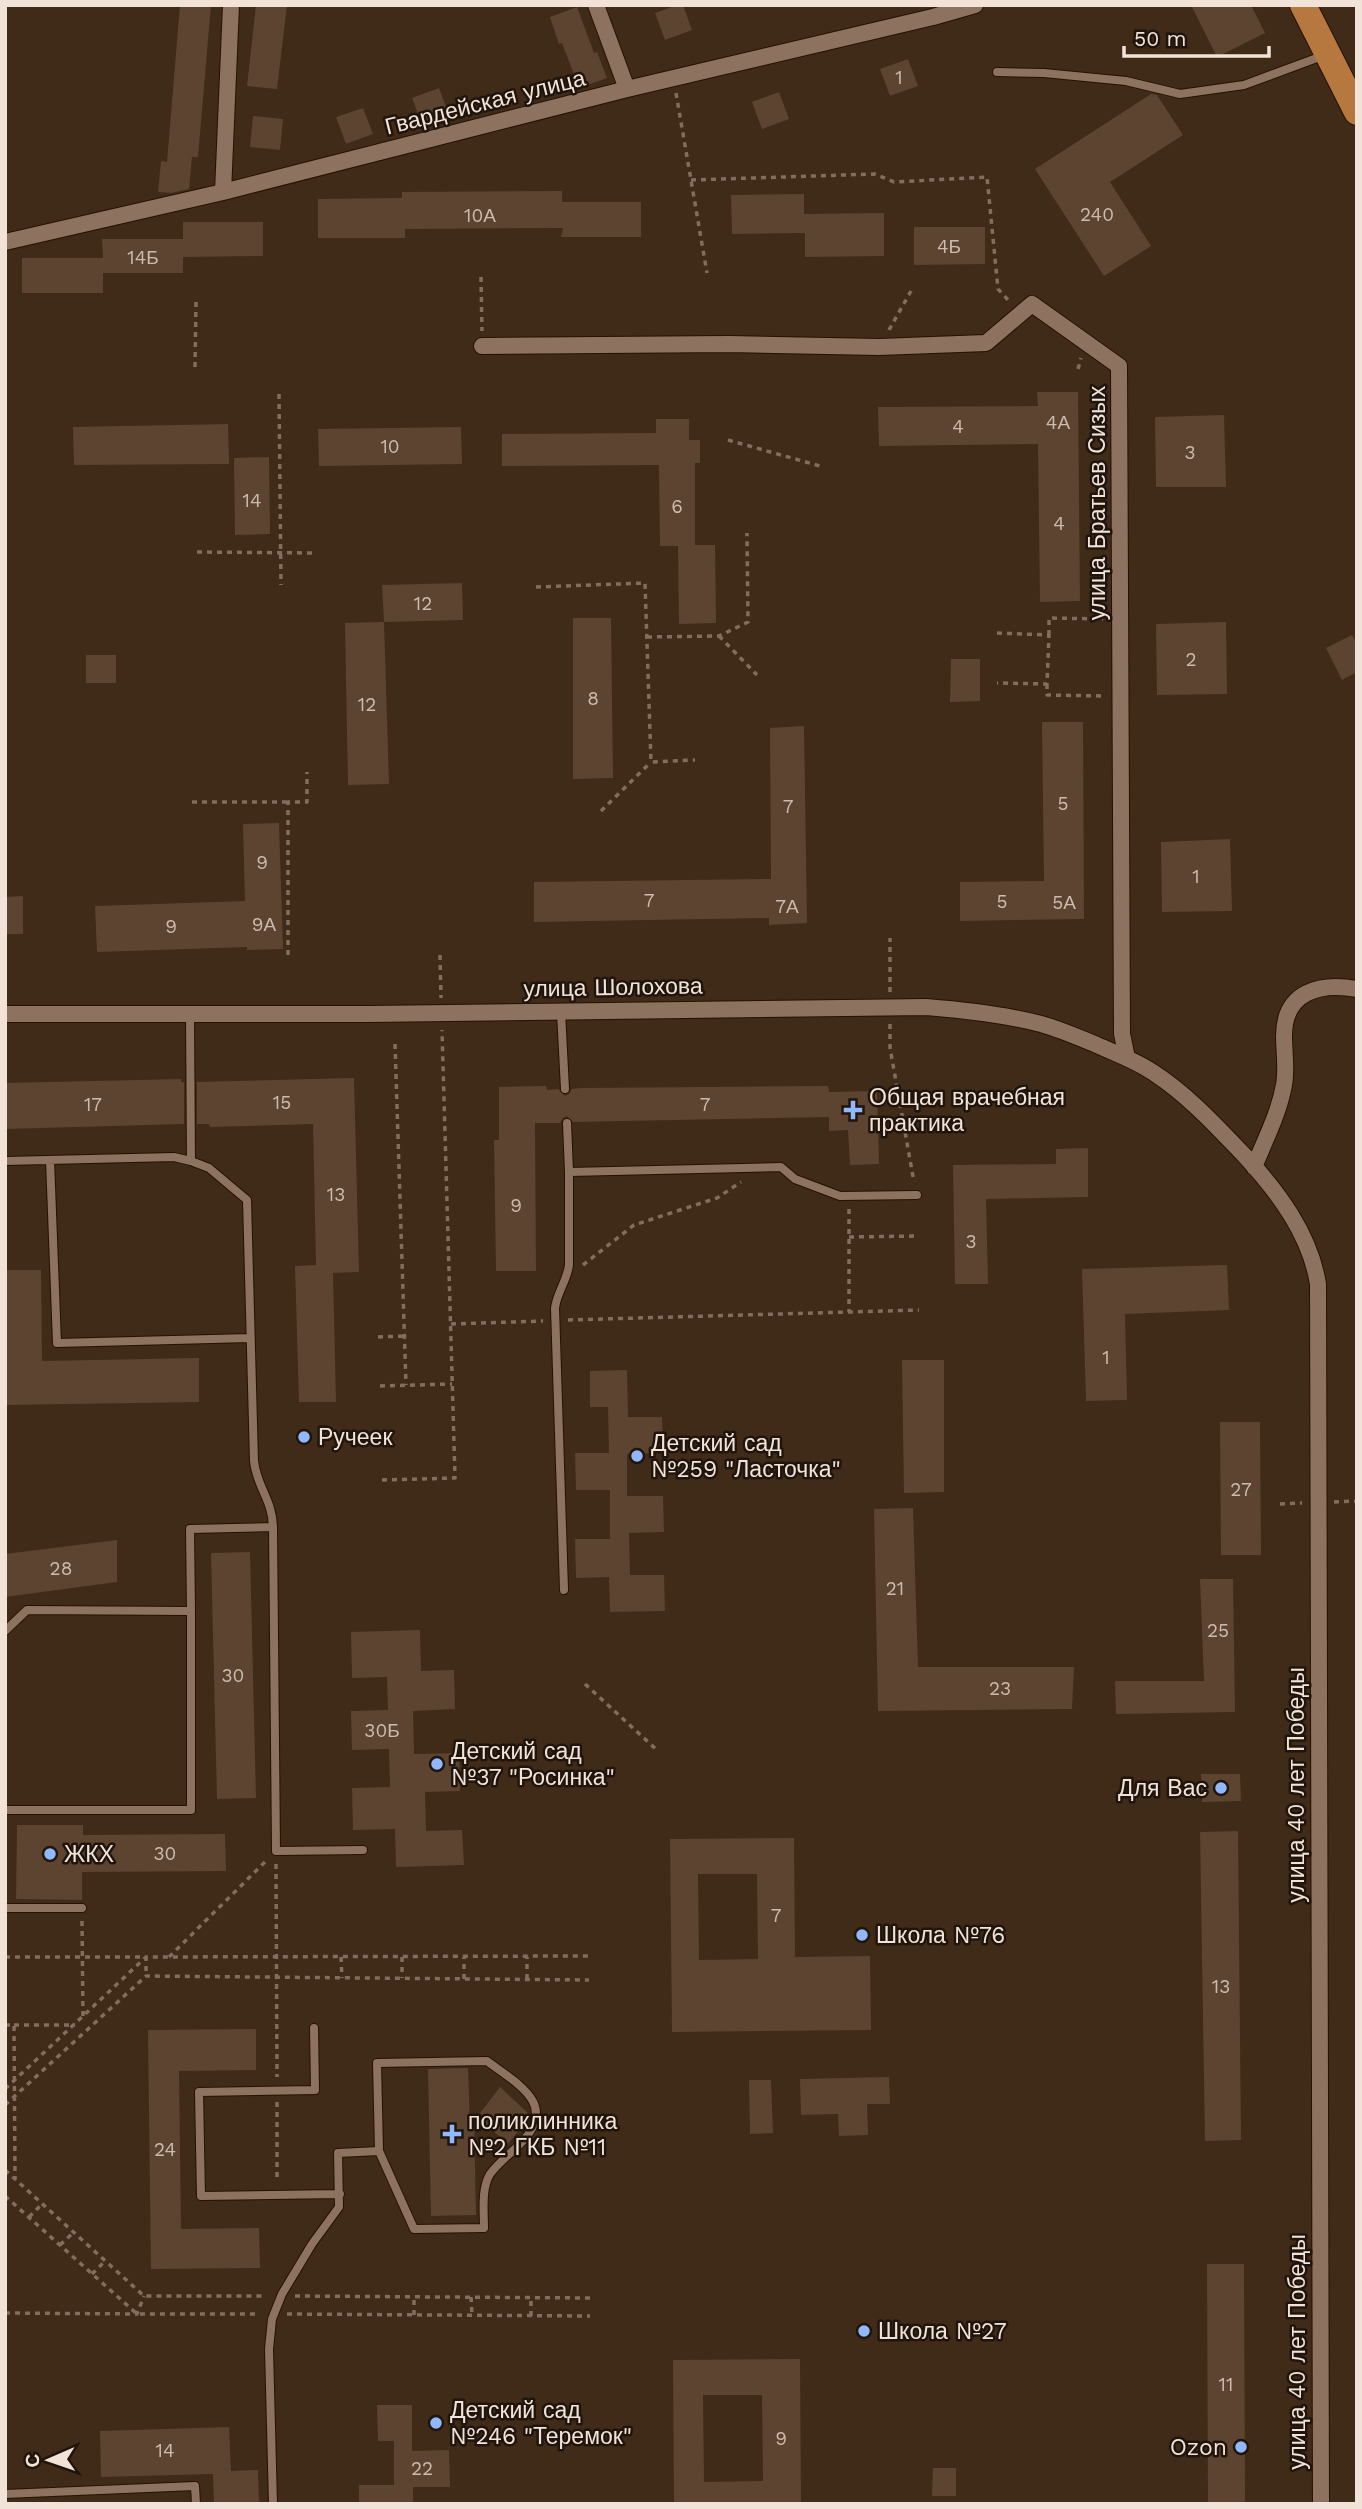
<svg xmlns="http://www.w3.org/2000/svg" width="1362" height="2509" viewBox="0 0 1362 2509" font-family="'Work Sans',sans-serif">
	<rect width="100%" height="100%" fill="#402a18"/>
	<path fill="#5c4431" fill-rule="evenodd" d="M180 5H211L198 157H192L189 189 171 193 158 192 161 161 167 162Z
		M256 5H287L277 89 247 86Z
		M677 5H683L692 30 665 40 655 13Z
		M1191 5H1251L1265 33 1217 57Z
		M577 7 594 53 597 52 607 78 579 88 562 43 559 44 550 17Z
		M908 59 918 86 890 96 880 69Z
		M439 88 449 115 422 124 412 98Z
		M779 92 789 119 762 129 752 102Z
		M1151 94 1157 95 1183 135 1110 182 1151 246 1104 276 1035 169Z
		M363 108 373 134 346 144 336 117Z
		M253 116 283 119 280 150 250 147Z
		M562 191V202H641V237H561L563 228 405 229V238H318V199L402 198V192Z
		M804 194V214L884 213V256L805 257V233L732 234 731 195Z
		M183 222H263V256L183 257V273H103V293H22V258H103L102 239H183Z
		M914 227H985V264L914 265Z
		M1037 392H1078L1080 601 1040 602 1038 444 879 446 878 407 1038 406Z
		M1224 415 1226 487H1156L1155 417Z
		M656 419H689V440H700V463H695V545H715L716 623 679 624 678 546H660L659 465 502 466V434L656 433Z
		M228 424 229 464 74 465 73 427Z
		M461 427 462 464 319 466 318 429Z
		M269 457 270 534 235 535 234 458Z
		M462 583 463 620 384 622 382 585Z
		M573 618H611L613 778 573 779Z
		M384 622 389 784 348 785 345 623Z
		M1226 622 1227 694 1157 695 1156 624Z
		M1352 635 1357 644V672L1342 680 1326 648Z
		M86 655H116V683H86Z
		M951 659H980V701L950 702Z
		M1042 722H1083L1084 919 960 921V882L1044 881Z
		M804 726 807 923 769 925V918L534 922V882L771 879 770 728Z
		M279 823 283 949 247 950V947L97 952 95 906 245 901 243 824Z
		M1230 839 1232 911 1162 912 1161 842Z
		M23 896V934H5V897Z
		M354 1078 359 1272 333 1273 336 1402H299L295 1266 316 1265 313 1124 210 1127 209 1124H197V1082Z
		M181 1079V1082H184V1124L5 1129V1083Z
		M546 1086 547 1090 558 1089 565 1096 569 1094 572 1089 581 1088 828 1086 829 1092 877 1091 879 1164 850 1165 848 1130 829 1131V1117L573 1122 567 1116 563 1118 560 1123H535L536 1271H496L494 1140H499V1087Z
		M1088 1148V1197L986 1199 988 1284H955L953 1165 1056 1164V1149Z
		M1227 1265 1229 1310 1125 1314 1127 1400 1086 1401 1082 1269Z
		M5 1270H41L42 1361 199 1358V1402L5 1405Z
		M902 1360H944V1492L904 1493Z
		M627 1370 628 1417H662L663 1453 627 1454V1496H663L664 1532 629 1533 630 1575H664L665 1611 610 1612 609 1577 576 1578 575 1539H610V1490H576L575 1453H609L608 1407H590V1371Z
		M1220 1422H1260L1261 1555H1221Z
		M913 1508 918 1667H1074L1072 1709 878 1711 874 1509Z
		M117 1540V1582L5 1597V1554Z
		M250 1552 256 1798 217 1799 211 1553Z
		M1200 1579H1233L1235 1712 1116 1714 1115 1681H1204Z
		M420 1630 421 1671 454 1670 455 1709 413 1711 414 1754 459 1753 460 1791 425 1792 426 1831 462 1830 464 1865 396 1867 395 1829 353 1830 352 1788 390 1787 389 1749 352 1750 351 1711 388 1710 387 1677 352 1678 351 1632Z
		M1201 1774H1240L1241 1801 1202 1802Z
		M17 1825H83V1835L225 1834 226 1871 82 1872V1900L16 1899Z
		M1238 1831 1241 2140 1205 2141 1200 1832Z
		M794 1838 795 1957 870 1956 871 2030 672 2032 670 1839ZM698 1874H757L758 1959 699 1960Z
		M256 2029V2070L179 2071 181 2229 259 2228 260 2268 151 2269 148 2030Z
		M468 2068 470 2126 474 2120 476 2215 431 2216 428 2069Z
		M889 2077 890 2104H867L868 2135 839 2136 838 2114 801 2115 800 2079Z
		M749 2080H771L773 2133 750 2134Z
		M500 2087 529 2114 528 2119 508 2144 477 2117Z
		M1207 2264H1244L1245 2504H1208Z
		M800 2359 801 2504H674L673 2360ZM703 2395H762L763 2481 704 2482Z
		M377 2405H412V2451L449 2450 450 2487H413V2504H359V2485H394V2441H378Z
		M229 2427 231 2471 258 2470 259 2504H214L213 2474 101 2477 100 2431Z
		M933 2468H956V2496H932Z"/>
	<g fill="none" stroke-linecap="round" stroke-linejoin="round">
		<g stroke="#261202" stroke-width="10">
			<path id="service" d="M997 72 1044 73 1126 81 1180 94 1244 85 1325 55
				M561 1012 565 1089
				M567 1123 569 1172 781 1167 795 1179 840 1196 917 1195
				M50 1160 57 1343 250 1338
				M5 1161 174 1157 191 1161
				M273 1527 276 1851 363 1850
				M564 1590 555 1308C557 1292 567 1281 569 1265V1172
				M5 1631 27 1610 191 1611 190 1529 273 1527C272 1498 257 1488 254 1461L247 1200 209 1168 191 1161 190 1015
				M5 1810H191V1611
				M5 1908H82
				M314 2028 315 2090 199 2092 201 2196 340 2194
				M5 2494 195 2486 196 2504
				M273 2504 269 2349 272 2319 282 2294 312 2244 339 2207 338 2153 379 2151 377 2063 487 2061C517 2084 559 2104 521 2143 511 2153 498 2163 490 2174 481 2189 484 2212 484 2228L414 2229 379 2151"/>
		</g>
		<g stroke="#261202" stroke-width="18">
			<path id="minor" d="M596 5 627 89
				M223 192 231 5
				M5 242 223 192 627 89 933 17 975 5
				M482 346 729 344 879 347 986 343 1032 304 1119 366 1122 1034 1127 1058
				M5 1014H369L926 1007C963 1010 1001 1014 1037 1023 1058 1028 1077 1037 1097 1045 1117 1054 1137 1061 1154 1073 1189 1096 1216 1126 1245 1156 1278 1192 1310 1234 1318 1284L1321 2504
				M1254 1167C1265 1140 1279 1113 1284 1085 1287 1069 1284 1052 1284 1036 1284 992 1319 982 1357 989"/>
		</g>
		<g stroke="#261202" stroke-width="28">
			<path id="primary" d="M1303 5 1357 112"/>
		</g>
		<path stroke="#816e5e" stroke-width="3.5" stroke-dasharray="5 5" stroke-linecap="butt" d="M676 93 707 273
			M691 180 875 174 894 182 987 177 998 289 1010 302
			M481 277 482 331
			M889 330 911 291
			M195 367 196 302
			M1078 369 1081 358
			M279 394 281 585
			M728 440 820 466
			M197 552 316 553
			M536 587 645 583 651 762 695 760
			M997 633 1049 635 1047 684 997 683
			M1049 635V618L1103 619
			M719 636 757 675
			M647 637 719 636 748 622 747 533
			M1047 684V695L1104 696
			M192 802H288
			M601 811 651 762
			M288 955V802H307V772
			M440 955 441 998
			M890 992V938
			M890 1024V1048L914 1182
			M395 1044 406 1385
			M849 1209V1312
			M849 1237 918 1236
			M583 1265 634 1225 717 1198 741 1182
			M568 1320 919 1310
			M451 1324 543 1321
			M378 1337 404 1336
			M380 1386 452 1384
			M382 1480 455 1478 442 1030
			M1334 1502 1357 1501
			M1280 1504 1302 1503
			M585 1684 658 1751
			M276 1864 277 2077
			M82 1921 83 2018
			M5 1957H146V1976
			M169 1957 268 1859
			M341 1957 342 1978
			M402 1957V1978
			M464 1979V1957
			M527 1979V1957
			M5 2025H14L15 2178
			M14 2025H75
			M5 2089 146 1957 588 1956
			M277 2102V2182
			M5 2105 146 1976 589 1980
			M5 2170 144 2296H266
			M5 2196 137 2314H259
			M29 2217 42 2204
			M60 2245 74 2232
			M92 2274 105 2261
			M295 2296 590 2298
			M471 2297 472 2315
			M5 2313 137 2314 144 2296
			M287 2314 590 2316
			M414 2315V2297
			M531 2316V2298"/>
		<use href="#service" stroke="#8d735f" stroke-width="8"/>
		<use href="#minor" stroke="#8d735f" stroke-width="16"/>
		<use href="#primary" stroke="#b77840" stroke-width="26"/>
	</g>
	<g fill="#91b8fd" stroke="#1f150d" stroke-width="2.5">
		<path d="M849.5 1099.5h7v7h7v7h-7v7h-7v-7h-7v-7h7z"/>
		<circle cx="304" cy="1437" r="7"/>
		<circle cx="637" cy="1456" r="7"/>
		<circle cx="437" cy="1764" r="7"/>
		<circle cx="1221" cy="1788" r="7"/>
		<circle cx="50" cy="1854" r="7"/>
		<circle cx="862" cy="1935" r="7"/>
		<path d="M448.5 2123.5h7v7h7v7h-7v7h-7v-7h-7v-7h7z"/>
		<circle cx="864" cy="2331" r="7"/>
		<circle cx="436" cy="2423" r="7"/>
		<circle cx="1241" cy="2447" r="7"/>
	</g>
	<g text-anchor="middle" stroke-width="5" stroke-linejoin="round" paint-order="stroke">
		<g font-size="19" fill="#ccbbae">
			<text x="899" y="84">1</text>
			<text x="1097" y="221">240</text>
			<text x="480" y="222">10А</text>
			<text x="949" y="253">4Б</text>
			<text x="143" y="264">14Б</text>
			<text x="1058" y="429">4А</text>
			<text x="958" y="433">4</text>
			<text x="390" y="453">10</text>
			<text x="1190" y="459">3</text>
			<text x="252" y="507">14</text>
			<text x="677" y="513">6</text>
			<text x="1059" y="530">4</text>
			<text x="423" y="610">12</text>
			<text x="1191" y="666">2</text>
			<text x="593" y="705">8</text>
			<text x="367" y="711">12</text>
			<text x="1063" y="810">5</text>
			<text x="788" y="813">7</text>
			<text x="262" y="869">9</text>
			<text x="1196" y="883">1</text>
			<text x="649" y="907">7</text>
			<text x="1002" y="908">5</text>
			<text x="1064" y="909">5А</text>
			<text x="787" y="913">7А</text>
			<text x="264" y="931">9А</text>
			<text x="171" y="933">9</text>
			<text x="282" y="1109">15</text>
			<text x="93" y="1111">17</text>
			<text x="705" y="1111">7</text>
			<text x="336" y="1201">13</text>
			<text x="516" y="1212">9</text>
			<text x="971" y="1248">3</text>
			<text x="1106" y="1364">1</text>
			<text x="1241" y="1496">27</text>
			<text x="61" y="1575">28</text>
			<text x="895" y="1595">21</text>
			<text x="1218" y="1637">25</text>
			<text x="233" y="1682">30</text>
			<text x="1000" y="1695">23</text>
			<text x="382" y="1737">30Б</text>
			<text x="165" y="1860">30</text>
			<text x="776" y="1922">7</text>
			<text x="1221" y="1993">13</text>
			<text x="165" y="2156">24</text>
			<text x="1226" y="2391">11</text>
			<text x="781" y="2445">9</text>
			<text x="165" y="2457">14</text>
			<text x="422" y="2475">22</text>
		</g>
		<g font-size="23" fill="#f2e3d8" stroke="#1f150d">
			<text transform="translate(485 102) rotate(-14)" y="8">Гвардейская улица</text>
			<text transform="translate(1097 503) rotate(-90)" y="8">улица Братьев Сизых</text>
			<text transform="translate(613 987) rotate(-1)" y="8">улица Шолохова</text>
			<text transform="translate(1296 1785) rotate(-90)" y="8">улица 40 лет Победы</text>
			<text transform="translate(1297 2352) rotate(-90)" y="8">улица 40 лет Победы</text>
		</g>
		<g font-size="23" fill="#f2e3d8" stroke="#1f150d" text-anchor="start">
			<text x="869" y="1105">Общая врачебная<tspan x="869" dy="26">практика</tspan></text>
			<text x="318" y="1445">Ручеек</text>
			<text x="651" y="1451">Детский сад<tspan x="651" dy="26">№259 "Ласточка"</tspan></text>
			<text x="451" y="1759">Детский сад<tspan x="451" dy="26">№37 "Росинка"</tspan></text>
			<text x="1207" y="1796" text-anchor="end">Для Вас</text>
			<text x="64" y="1862">ЖКХ</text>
			<text x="876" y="1943">Школа №76</text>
			<text x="468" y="2129">поликлинника<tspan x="468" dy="26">№2 ГКБ №11</tspan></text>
			<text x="878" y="2339">Школа №27</text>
			<text x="450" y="2418">Детский сад<tspan x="450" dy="26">№246 "Теремок"</tspan></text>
			<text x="1227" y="2455" text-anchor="end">Ozon</text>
		</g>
	</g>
	<rect width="1362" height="2509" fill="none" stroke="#f2e3d8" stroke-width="14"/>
	<g transform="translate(49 2460) rotate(268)" stroke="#1f150d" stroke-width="5" paint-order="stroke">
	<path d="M0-5L12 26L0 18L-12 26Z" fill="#f2e3d8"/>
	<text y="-10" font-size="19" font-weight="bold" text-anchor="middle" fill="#f2e3d8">С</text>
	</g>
	<path d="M1124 46v10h145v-10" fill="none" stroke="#f2e3d8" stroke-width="3.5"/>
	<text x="1134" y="46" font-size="21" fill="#f2e3d8" stroke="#1f150d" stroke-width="5" paint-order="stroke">50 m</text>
</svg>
